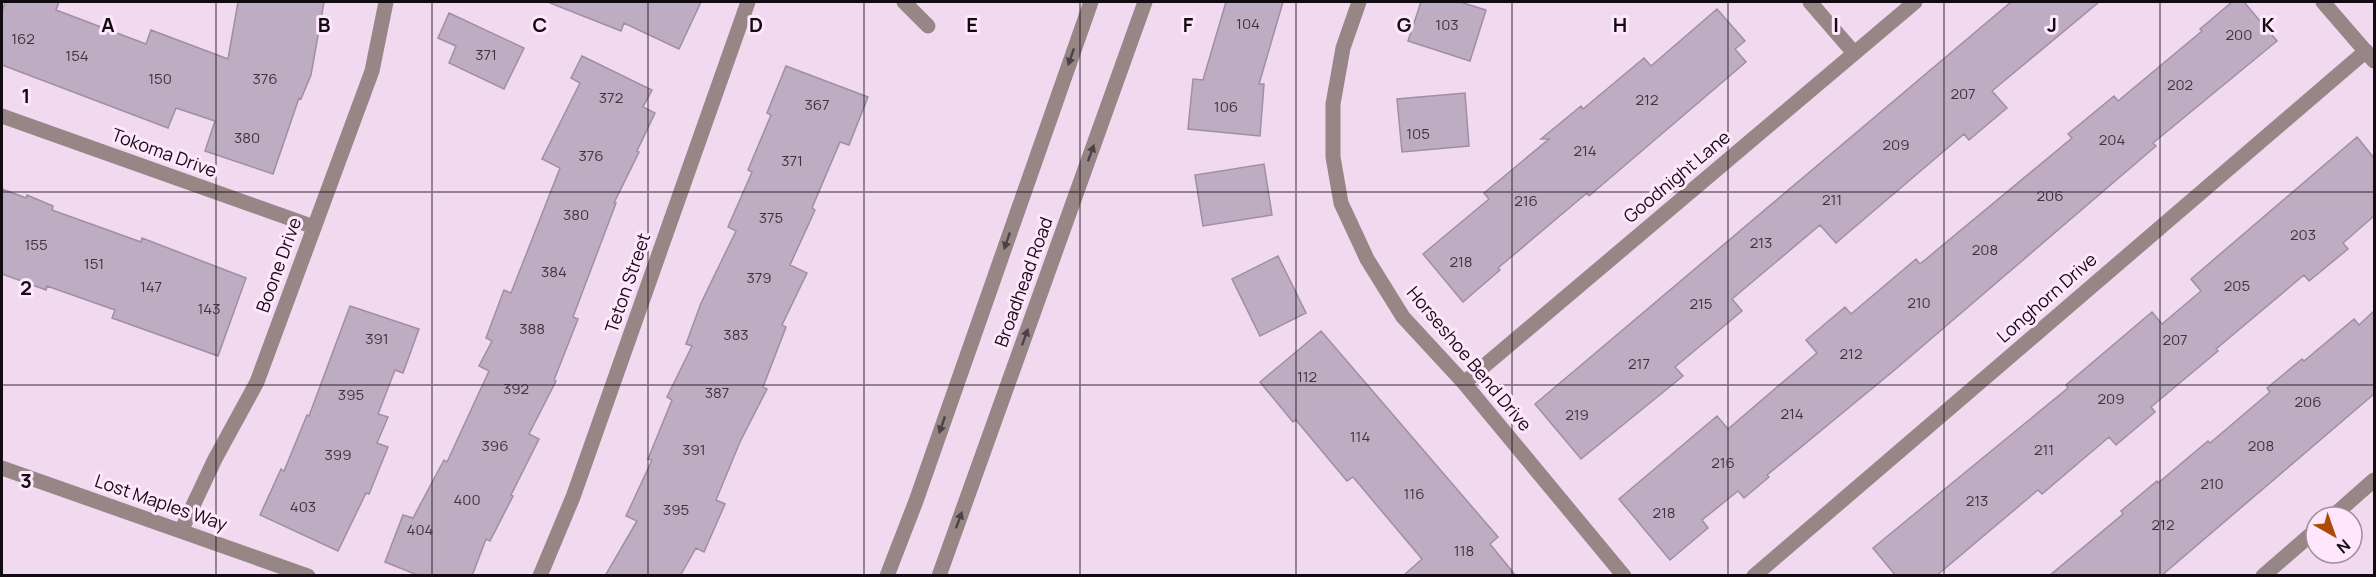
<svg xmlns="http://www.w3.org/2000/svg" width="2376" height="577" viewBox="0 0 2376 577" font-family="Manrope,sans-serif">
	<rect width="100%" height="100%" fill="#f1d9ef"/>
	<path fill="#beacc3" stroke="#9f8ea4" stroke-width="1.5" d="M5 2H59L56 10 146 44 151 30 228 59 238 2H324L311 75 301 99 299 98 273 174 205 151 215 121 176 108 168 128 2 65V12Z
		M550 2H701L679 49 624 23 621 31 550 3Z
		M1226 2H1283L1259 84H1264L1260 136 1188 129 1193 79 1203 80Z
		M1421 2H1460L1486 10 1470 61 1408 41Z
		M2011 2H2099L1992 91 2007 108 1969 140 1964 134 1836 243 1820 225 1732 299 1742 311 1675 367 1683 376 1581 459 1535 404Z
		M2232 2H2244L2277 41 2153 143 2156 146 1897 368 1767 475 1769 477 1744 498 1738 491 1702 520 1708 528 1670 560 1619 499 1717 416 1728 429 1817 353 1806 340 1845 307 1851 314 1916 259 1920 264 2072 138 2068 134 2114 96 2118 101 2202 31 2200 29Z
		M1717 9 1745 41 1735 49 1746 62 1589 196 1587 193 1498 268 1500 270 1463 302 1423 254 1489 199 1484 193 1549 139H1541L1581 106 1583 109 1644 58 1651 66Z
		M449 13 524 48 504 89 449 63 456 46 438 38Z
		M582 56 652 90 643 107 655 113 637 151 639 152 614 203H616L573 317 578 319 554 380 556 381 529 434 539 439 511 495 513 496 490 541 486 539 472 576H420L385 562 403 515 413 518 444 460 447 462 489 371 479 366 492 341 486 338 504 290 511 293 560 168 542 159 580 83 571 78Z
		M786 66 868 97 849 145 840 142 812 208 815 210 790 265 807 273 782 325 786 327 763 387 767 389 740 442 716 500 725 504 704 552 696 548 680 576H605L637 521 626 516 652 460 648 459 672 400 667 397 692 346 686 344 701 303 736 231 728 227 752 172 748 170 771 115 767 113Z
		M1465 93 1469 146 1402 152 1397 99Z
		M2357 137 2374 158V216L2343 243 2348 249 2309 281 2304 275 2216 349 2218 351 2151 407 2155 412 2116 445 2109 437 2042 494 2038 490 1936 576H1896L1873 548 2068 388 2066 385 2152 312 2162 324 2201 291 2191 279Z
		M1264 164 1272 215 1203 226 1195 175Z
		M2 189 26 198 27 195 53 206 52 210 141 242 142 238 246 278 218 356 112 318 115 310 47 286 46 290 2 274Z
		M1278 256 1306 313 1260 336 1232 279Z
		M350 306 419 329 403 373 395 370 378 414 388 417 377 443 388 447 369 494 366 493 338 551 260 515 281 469 284 471 307 415 309 416Z
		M2374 311V394L2161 576H2049L2123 514 2121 511 2157 481 2158 483 2208 441 2210 443 2270 392 2267 388 2302 359 2304 361 2354 319 2359 325Z
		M1321 331 1498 537 1490 544 1516 576H1403L1422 559 1353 477 1347 481 1296 420 1293 422 1260 382Z"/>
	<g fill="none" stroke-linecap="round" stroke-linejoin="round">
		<path stroke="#968686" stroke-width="15" d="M904 2 928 26
			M1359 2 1343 48 1333 104V157L1341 203 1367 259 1403 317 1464 383 1624 576
			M1810 2 1854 53
			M2323 2 2374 61
			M2 116 314 227
			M1464 383 1915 2
			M2 468 308 576
			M2332 517 2374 480
			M181 531 215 459 257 382 372 71 386 2
			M540 576 573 497 748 2
			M887 576 916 501 1091 2
			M939 576 1145 2
			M1754 576 2366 51
			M2263 576 2316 530"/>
	</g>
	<defs><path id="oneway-solid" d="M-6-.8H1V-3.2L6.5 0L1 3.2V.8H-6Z" transform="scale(1.5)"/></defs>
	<g fill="#4e4246">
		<use href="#oneway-solid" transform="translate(1071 57) rotate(109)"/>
		<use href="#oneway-solid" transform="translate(1091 153) rotate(-70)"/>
		<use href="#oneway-solid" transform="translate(1007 241) rotate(109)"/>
		<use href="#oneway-solid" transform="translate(1025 337) rotate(-70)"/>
		<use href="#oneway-solid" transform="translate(942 425) rotate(109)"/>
		<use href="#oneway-solid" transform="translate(959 520) rotate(-70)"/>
	</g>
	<path fill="none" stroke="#130b12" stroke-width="1.5" stroke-opacity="0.55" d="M216 2V576M432 2V576M648 2V576M864 2V576M1080 2V576M1296 2V576M1512 2V576M1728 2V576M1944 2V576M2160 2V576M2 192H2374M2 385H2374"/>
	<g text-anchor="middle" stroke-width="6" stroke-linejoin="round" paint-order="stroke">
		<g font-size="15" fill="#3e333e">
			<text x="1248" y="29">104</text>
			<text x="1447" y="30">103</text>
			<text x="2239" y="40">200</text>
			<text x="23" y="44">162</text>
			<text x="486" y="60">371</text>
			<text x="77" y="61">154</text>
			<text x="160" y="84">150</text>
			<text x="265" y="84">376</text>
			<text x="2180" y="90">202</text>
			<text x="1963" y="99">207</text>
			<text x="611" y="103">372</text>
			<text x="1647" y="105">212</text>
			<text x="817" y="110">367</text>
			<text x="1226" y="112">106</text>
			<text x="1418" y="139">105</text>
			<text x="247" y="143">380</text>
			<text x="2112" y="145">204</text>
			<text x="1896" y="150">209</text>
			<text x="1585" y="156">214</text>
			<text x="591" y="161">376</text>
			<text x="792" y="166">371</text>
			<text x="2050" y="201">206</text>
			<text x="1832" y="205">211</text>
			<text x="1526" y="206">216</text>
			<text x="576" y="220">380</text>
			<text x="771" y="223">375</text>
			<text x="2303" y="240">203</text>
			<text x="1761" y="248">213</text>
			<text x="36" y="250">155</text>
			<text x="1985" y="255">208</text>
			<text x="1461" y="267">218</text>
			<text x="94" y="269">151</text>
			<text x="554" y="277">384</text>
			<text x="759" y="283">379</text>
			<text x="2237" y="291">205</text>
			<text x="151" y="292">147</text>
			<text x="1919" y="308">210</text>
			<text x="1701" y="309">215</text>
			<text x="209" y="314">143</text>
			<text x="532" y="334">388</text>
			<text x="736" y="340">383</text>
			<text x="377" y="344">391</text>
			<text x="2175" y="345">207</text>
			<text x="1851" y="359">212</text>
			<text x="1639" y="369">217</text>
			<text x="1307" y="382">112</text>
			<text x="516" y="394">392</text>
			<text x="717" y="398">387</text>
			<text x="351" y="400">395</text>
			<text x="2111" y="404">209</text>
			<text x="2308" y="407">206</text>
			<text x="1792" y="419">214</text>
			<text x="1577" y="420">219</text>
			<text x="1360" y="442">114</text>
			<text x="495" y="451">396</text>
			<text x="2261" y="451">208</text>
			<text x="694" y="455">391</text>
			<text x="2044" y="455">211</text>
			<text x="338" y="460">399</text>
			<text x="1723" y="468">216</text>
			<text x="2212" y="489">210</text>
			<text x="1414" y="499">116</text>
			<text x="467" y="505">400</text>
			<text x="1977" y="506">213</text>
			<text x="303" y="512">403</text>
			<text x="676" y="515">395</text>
			<text x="1664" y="518">218</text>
			<text x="2163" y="530">212</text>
			<text x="420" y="535">404</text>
			<text x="1464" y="556">118</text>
		</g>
		<g font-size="18" fill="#130b12" stroke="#fee6fc">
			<text transform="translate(164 153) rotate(20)" y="6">Tokoma Drive</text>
			<text transform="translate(1677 177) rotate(-40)" y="6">Goodnight Lane</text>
			<text transform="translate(279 265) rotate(-70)" y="6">Boone Drive</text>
			<text transform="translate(1024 282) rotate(-70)" y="6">Broadhead Road</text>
			<text transform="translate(628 283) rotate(-71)" y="6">Teton Street</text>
			<text transform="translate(2047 298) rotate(-41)" y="6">Longhorn Drive</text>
			<text transform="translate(1469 359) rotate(50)" y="6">Horseshoe Bend Drive</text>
			<text transform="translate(161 503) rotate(19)" y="6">Lost Maples Way</text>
		</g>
	</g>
	<g font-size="20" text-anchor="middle" font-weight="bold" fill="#130b12" stroke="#fee6fc" stroke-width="6" stroke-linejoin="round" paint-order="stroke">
		<text x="108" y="32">A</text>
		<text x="324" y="32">B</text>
		<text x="540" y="32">C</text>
		<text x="756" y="32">D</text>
		<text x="972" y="32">E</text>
		<text x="1188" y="32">F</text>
		<text x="1404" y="32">G</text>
		<text x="1620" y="32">H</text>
		<text x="1836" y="32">I</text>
		<text x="2052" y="32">J</text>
		<text x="2268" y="32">K</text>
		<text x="26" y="103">1</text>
		<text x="26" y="295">2</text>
		<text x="26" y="488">3</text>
	</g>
	<rect width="2376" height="577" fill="none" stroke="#130b12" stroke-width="6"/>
	<g transform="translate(2334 535) rotate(140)"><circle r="28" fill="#fee6fc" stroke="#a08e9e" stroke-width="1.5"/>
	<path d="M0-4.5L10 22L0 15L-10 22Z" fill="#ac4b06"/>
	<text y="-9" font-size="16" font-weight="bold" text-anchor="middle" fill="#130b12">N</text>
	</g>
</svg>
